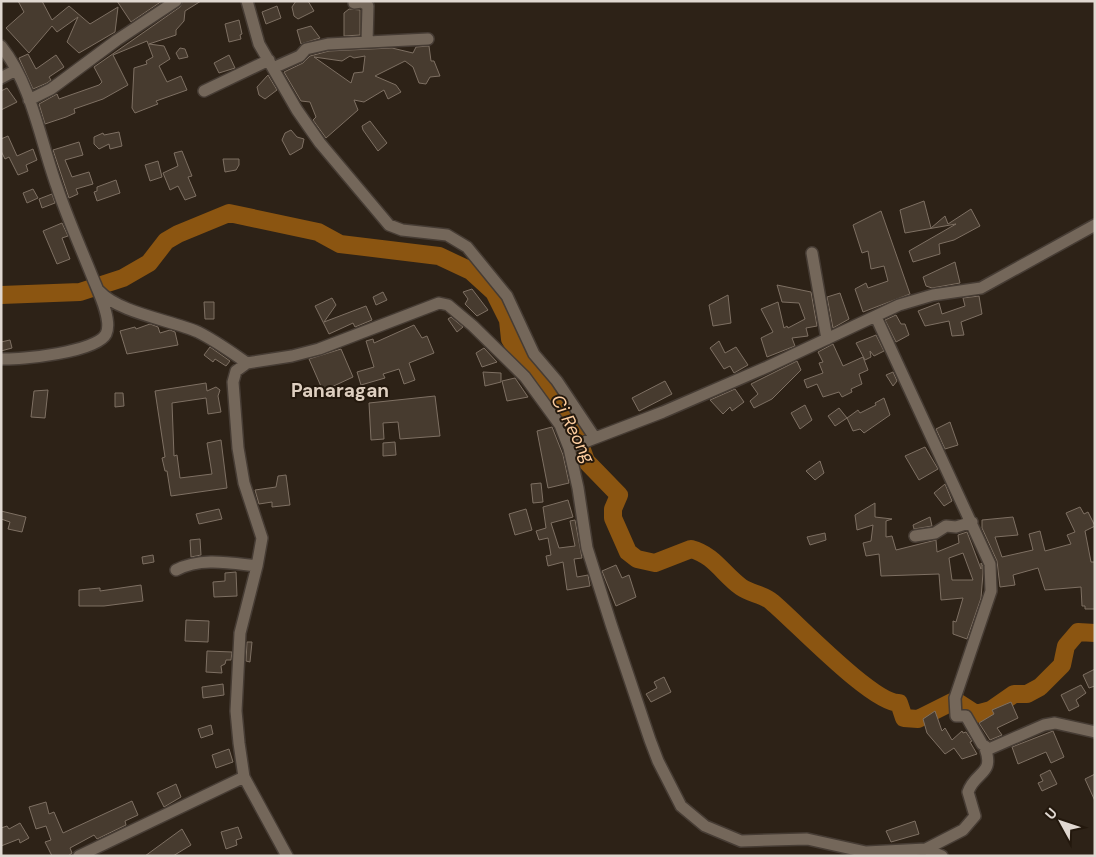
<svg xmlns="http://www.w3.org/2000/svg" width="1096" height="857" viewBox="0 0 1096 857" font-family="'DM Sans',sans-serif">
	<rect width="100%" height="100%" fill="#2d2217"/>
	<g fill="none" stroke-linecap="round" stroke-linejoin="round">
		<path stroke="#8b5511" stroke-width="18" d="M1 295 80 292 123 278 149 263 166 241 178 234 229 213 318 232 340 244 439 256 471 271 494 292 508 320 510 339 526 365 547 382 561 401 569 413 586 461 619 495 613 509V518L628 552 637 559 655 563 691 549C714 555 723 574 741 587 751 594 763 594 772 602 796 622 872 703 899 703L904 718 918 719 952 702 959 703 976 714 991 710 1014 694H1027L1040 687 1062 665 1066 646 1078 632 1095 633"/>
	</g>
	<path fill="#473b2f" stroke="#7e7063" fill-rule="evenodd" d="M18 1H42L52 20 69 6 90 24 118 7 115 32 79 53 67 42 78 17 57 32 52 26 29 53 6 28 24 12Z
		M117 1H162L131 22Z
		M183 1H201L185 11 184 21 176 30V35L149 44 164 46 170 59 159 66 167 82 181 76 187 90 156 101 158 104 135 113 132 108 134 68 147 64 146 61 153 57 147 41 113 55 128 85 103 99 74 109 75 113 66 117 45 124 39 104 57 94 59 99 99 85 102 82 94 67 180 7Z
		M296 1H308L314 11 298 19 294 16 292 7Z
		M277 6 281 18 266 24 262 12Z
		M349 9 360 10V35L344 36V13Z
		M239 20 242 34 240 35 241 39 229 42 225 24Z
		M311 26 320 38 301 44 297 30Z
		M429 46 431 61H434L440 76 430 77 426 84 419 83 413 67 405 61 375 76 396 85 401 92 388 99 384 90 364 102 354 100 358 110 326 138 313 120 316 117 310 102 301 101 284 72 303 63 310 56 329 51 392 48 413 53 416 47ZM350 56 354 58 365 56 363 72 354 73 351 83 314 57 342 61Z
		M180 48 185 49 188 57 179 59 176 53Z
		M28 54 36 69 56 55 64 67 49 77 51 80 47 83 33 89 19 58Z
		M229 55 235 68 219 73 214 63Z
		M268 75 277 90 265 99 259 95 257 87Z
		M7 88 17 102 1 110V91Z
		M370 121 387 143 378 151 363 130 362 126Z
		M291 130 297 137 304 139 302 148 290 155 282 140 285 133Z
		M119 132 122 146 110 149 109 144 99 149 94 144V137L103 133 104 135Z
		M8 136 17 156 33 149 37 160 26 165 28 171 18 175 9 157 5 159 1 151V139Z
		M79 142 83 155 65 160 72 177 89 172 93 184 76 189 78 194 69 198 53 150Z
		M182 151 192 176 188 177 196 196 185 200 178 186 170 190 163 173 178 166 174 153Z
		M223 159H239V165L236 170 225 172Z
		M158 161 162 177 150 181 145 165Z
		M116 180 120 193 97 201 94 192 97 191V187Z
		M33 189 38 198 27 203 23 193Z
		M52 194 55 203 42 208 39 199Z
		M924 201 931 228 945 216 948 224 971 209 980 226 954 240 939 244 940 254 913 262 909 251 956 224 905 233 900 210Z
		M881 211 910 294 863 312 855 289 866 283 868 288 888 281 884 266 871 269 868 251 862 253 853 225Z
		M62 223 68 236 62 238 70 259 57 264 43 231Z
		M955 262 960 283 932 288 926 286 923 277Z
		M777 285 811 292 817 326 806 328 808 336 792 338 795 346 767 357 761 338 773 332 761 309 778 302 784 328 787 326 788 328 805 319 799 303 782 302Z
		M472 289 488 310 477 316 465 304 468 299 463 292Z
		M383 292 387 300 376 305 373 297Z
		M840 293 849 319 833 328 827 297Z
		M728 295 731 323 713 326 709 305Z
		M979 296 982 314 961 322 964 335 952 336 949 321 925 326 918 311 939 303 942 314 965 306 963 298Z
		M332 298 336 305 324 322 366 306 372 320 355 327 353 323 329 334 315 306Z
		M204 302H214V319H205Z
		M896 315 901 324H905L909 335 896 342 885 320Z
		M451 317 463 327 457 332 448 319Z
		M150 324 158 327 160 333 170 330 175 332 178 345 127 354 120 331 135 327 136 329Z
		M414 325 422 338 427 336 434 353 409 363 415 380 404 384 399 369 383 374 385 378 361 385 357 372 374 367 366 341 373 339 374 343Z
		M876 335 884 351 874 356 870 351 871 357 865 360 856 343Z
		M10 340 12 348 1 351V342Z
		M719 341 725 353 736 347 748 365 734 373 730 366 724 369 710 348Z
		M833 344 843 366 863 357 868 370 859 374 862 384 851 389 852 392 842 397 839 392 823 397 817 384 807 388 804 380 823 373 819 363 823 362 818 352Z
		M210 347 230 361 226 366 215 359 213 362 204 355Z
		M484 348 497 362 482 367 476 353Z
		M341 349 353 377 323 391 309 359Z
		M797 361 801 370 772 399 754 408 750 401 758 394 751 384Z
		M483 372 501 373V382L485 386Z
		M893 372 897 381 893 386 886 375Z
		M515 378 528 397 507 401 502 381Z
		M665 381 672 394 639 411 632 398Z
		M206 383 207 391 216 387 220 390 218 396 221 412 208 414 206 398 172 403 174 456 177 455 180 478 212 474 207 443 221 440 227 488 171 496 167 471H165L162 458 165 457 155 391Z
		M735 389 744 402 732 411 730 407 723 414 710 400Z
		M48 390 45 418 31 417 34 391Z
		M115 393H123L124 406 115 407Z
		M435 396 440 436 400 439 398 422 383 423 384 439 371 440 369 403Z
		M884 398 890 415 864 433 860 429 853 431 847 418 858 410 860 413 876 405 875 403Z
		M805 405 812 420 800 429 791 413Z
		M839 408 847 418 835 426 828 416Z
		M950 422 958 445 945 449 936 429Z
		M552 427 563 455 569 483 548 488 537 431Z
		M395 442 396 455 383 456V443Z
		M925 447 938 469 919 480 905 456Z
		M820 461 824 473 815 480 806 471Z
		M286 475 290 505 272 507V502L259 504 255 490 276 487 278 476Z
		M541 483 543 502 533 503 531 484Z
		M945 484 952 501 944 506 934 493Z
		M568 500 573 517 551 523 559 548 575 546 570 521 575 520 582 558 574 559 577 577 588 575 590 586 567 590 563 562 548 566 546 556 551 555 548 538 539 540 536 531 546 528 543 507Z
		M875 503V517L892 519 886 521V537L892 536 896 550 936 540 937 552 959 543 958 535 967 532 981 569V563L983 566V573L981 598 967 639 953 634V621L956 622 963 598 941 600 939 574 881 576 879 554 866 556 863 543 871 541 873 525 857 530 855 515ZM963 553 973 580H952L949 558Z
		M1080 507 1084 514 1088 512 1095 526 1085 531 1091 562H1095V609H1085V606H1082L1081 587 1045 590 1038 568 1013 575 1015 585 1000 587 997 561 982 528V520L1013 517 1018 535 995 537 1002 557 1033 550 1029 534 1040 531 1045 551 1071 544 1067 535 1075 532 1066 513Z
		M219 509 222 519 199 524 196 514Z
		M526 509 532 530 515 535 509 514Z
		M1 511 26 517 22 532 8 529 10 522 1 519Z
		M930 517 932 526 914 529 913 525Z
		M825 533 826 540 810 545 807 537Z
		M200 539 201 555 191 557 190 540Z
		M153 555 154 562 143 564 142 557Z
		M616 565 622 578 629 575 636 597 616 606 602 571Z
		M236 572 237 596 214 597 213 582 225 581V573Z
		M141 585 143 601 104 606H79V590L100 588V591Z
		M186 620 209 621 208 642 185 641Z
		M247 642H252L250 662 246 661Z
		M207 651 232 652 231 660H226L225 664 221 666 222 673 206 672Z
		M1095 669V686L1089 688 1083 675Z
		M664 677 671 692 651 702 646 694 657 688 654 682Z
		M223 684 224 695 203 698 202 687Z
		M1081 685 1086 693 1076 700 1079 706 1069 711 1061 695Z
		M1011 702 1018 718 997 728 1002 735 990 740 979 723 994 714 992 710Z
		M935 711 942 731 945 728 952 740 962 731 963 733 966 732 972 741 970 742 977 754 962 759 954 748 945 754 927 733 923 719Z
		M211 725 213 734 201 738 198 729Z
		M1053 731 1064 757 1051 763 1046 752 1018 764 1012 747Z
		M229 749 233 762 216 768 212 755Z
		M1050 770 1057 784 1042 791 1038 783 1043 781 1040 775Z
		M1095 774V801L1085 779Z
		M176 784 181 797 164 807 157 793Z
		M132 801 138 815 125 821 126 825 97 839 94 835 70 848 72 853 68 856H52L45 842 51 840 46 826 36 829 29 807 46 802 49 814 54 812 63 833Z
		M915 821 919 834 891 842 886 831Z
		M20 823 29 838 20 843 19 839 1 846V828L7 826 9 829Z
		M238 827 242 838 236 840 237 845 226 849 221 832Z
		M182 829 191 845 173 856H145Z"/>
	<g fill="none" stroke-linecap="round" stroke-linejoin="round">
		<g stroke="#463c34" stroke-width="14">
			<path id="minor" d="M247 1 259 44 297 110 320 143 389 225 402 230 447 235 467 247 507 296 534 354 557 381 595 438
				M354 3 362 2 368 6 367 42
				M1 46C32 85 40 140 57 187 67 217 80 246 92 276 97 289 113 320 106 334 97 352 21 360 1 359
				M273 68 300 56 306 49 328 44 428 39
				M1 78 16 70
				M204 91 269 60
				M29 100 51 89 117 40 176 1
				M812 253 827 339
				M99 291C119 313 171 320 198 332 216 341 231 352 247 363
				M876 317 990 564 991 591 955 698 956 716H966L982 744 989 749 1044 725 1055 723 1095 732
				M569 448 663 412 767 367 899 305 933 295 981 288 1095 225
				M915 536 935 533 946 526 956 527 972 522
				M176 570C201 557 230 563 257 566
				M926 849 963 830 975 816 968 792C975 771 995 775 985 748
				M79 856 244 777
				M287 856 244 777 239 743 236 711 240 633 257 566 262 538 244 483 238 448 233 382 236 371 247 363 292 356 319 349 439 303 448 305 473 326 525 377 560 425 569 448 578 488 587 548 611 624 650 740 658 761 681 806 705 826 741 841 807 839 866 852 926 849 942 856"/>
		</g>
		<use href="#minor" stroke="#74675a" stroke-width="11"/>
	</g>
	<g text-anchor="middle" stroke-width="4" stroke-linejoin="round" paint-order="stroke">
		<g font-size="18" font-style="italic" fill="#fdcd9f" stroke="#23180d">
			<text transform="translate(573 429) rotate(63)" y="6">Ci Reong</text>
		</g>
		<g font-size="19" font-weight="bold" fill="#decfc0" stroke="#23180d">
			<text x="340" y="397">Panaragan</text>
		</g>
	</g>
	<rect width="1096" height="857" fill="none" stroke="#e0d8d1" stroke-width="5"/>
	<g transform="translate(1061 822) rotate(310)" stroke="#23180d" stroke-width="4" paint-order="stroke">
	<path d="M0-4L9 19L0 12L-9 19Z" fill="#e0d8d1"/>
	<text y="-8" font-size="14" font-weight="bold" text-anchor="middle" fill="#e0d8d1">U</text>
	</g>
</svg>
